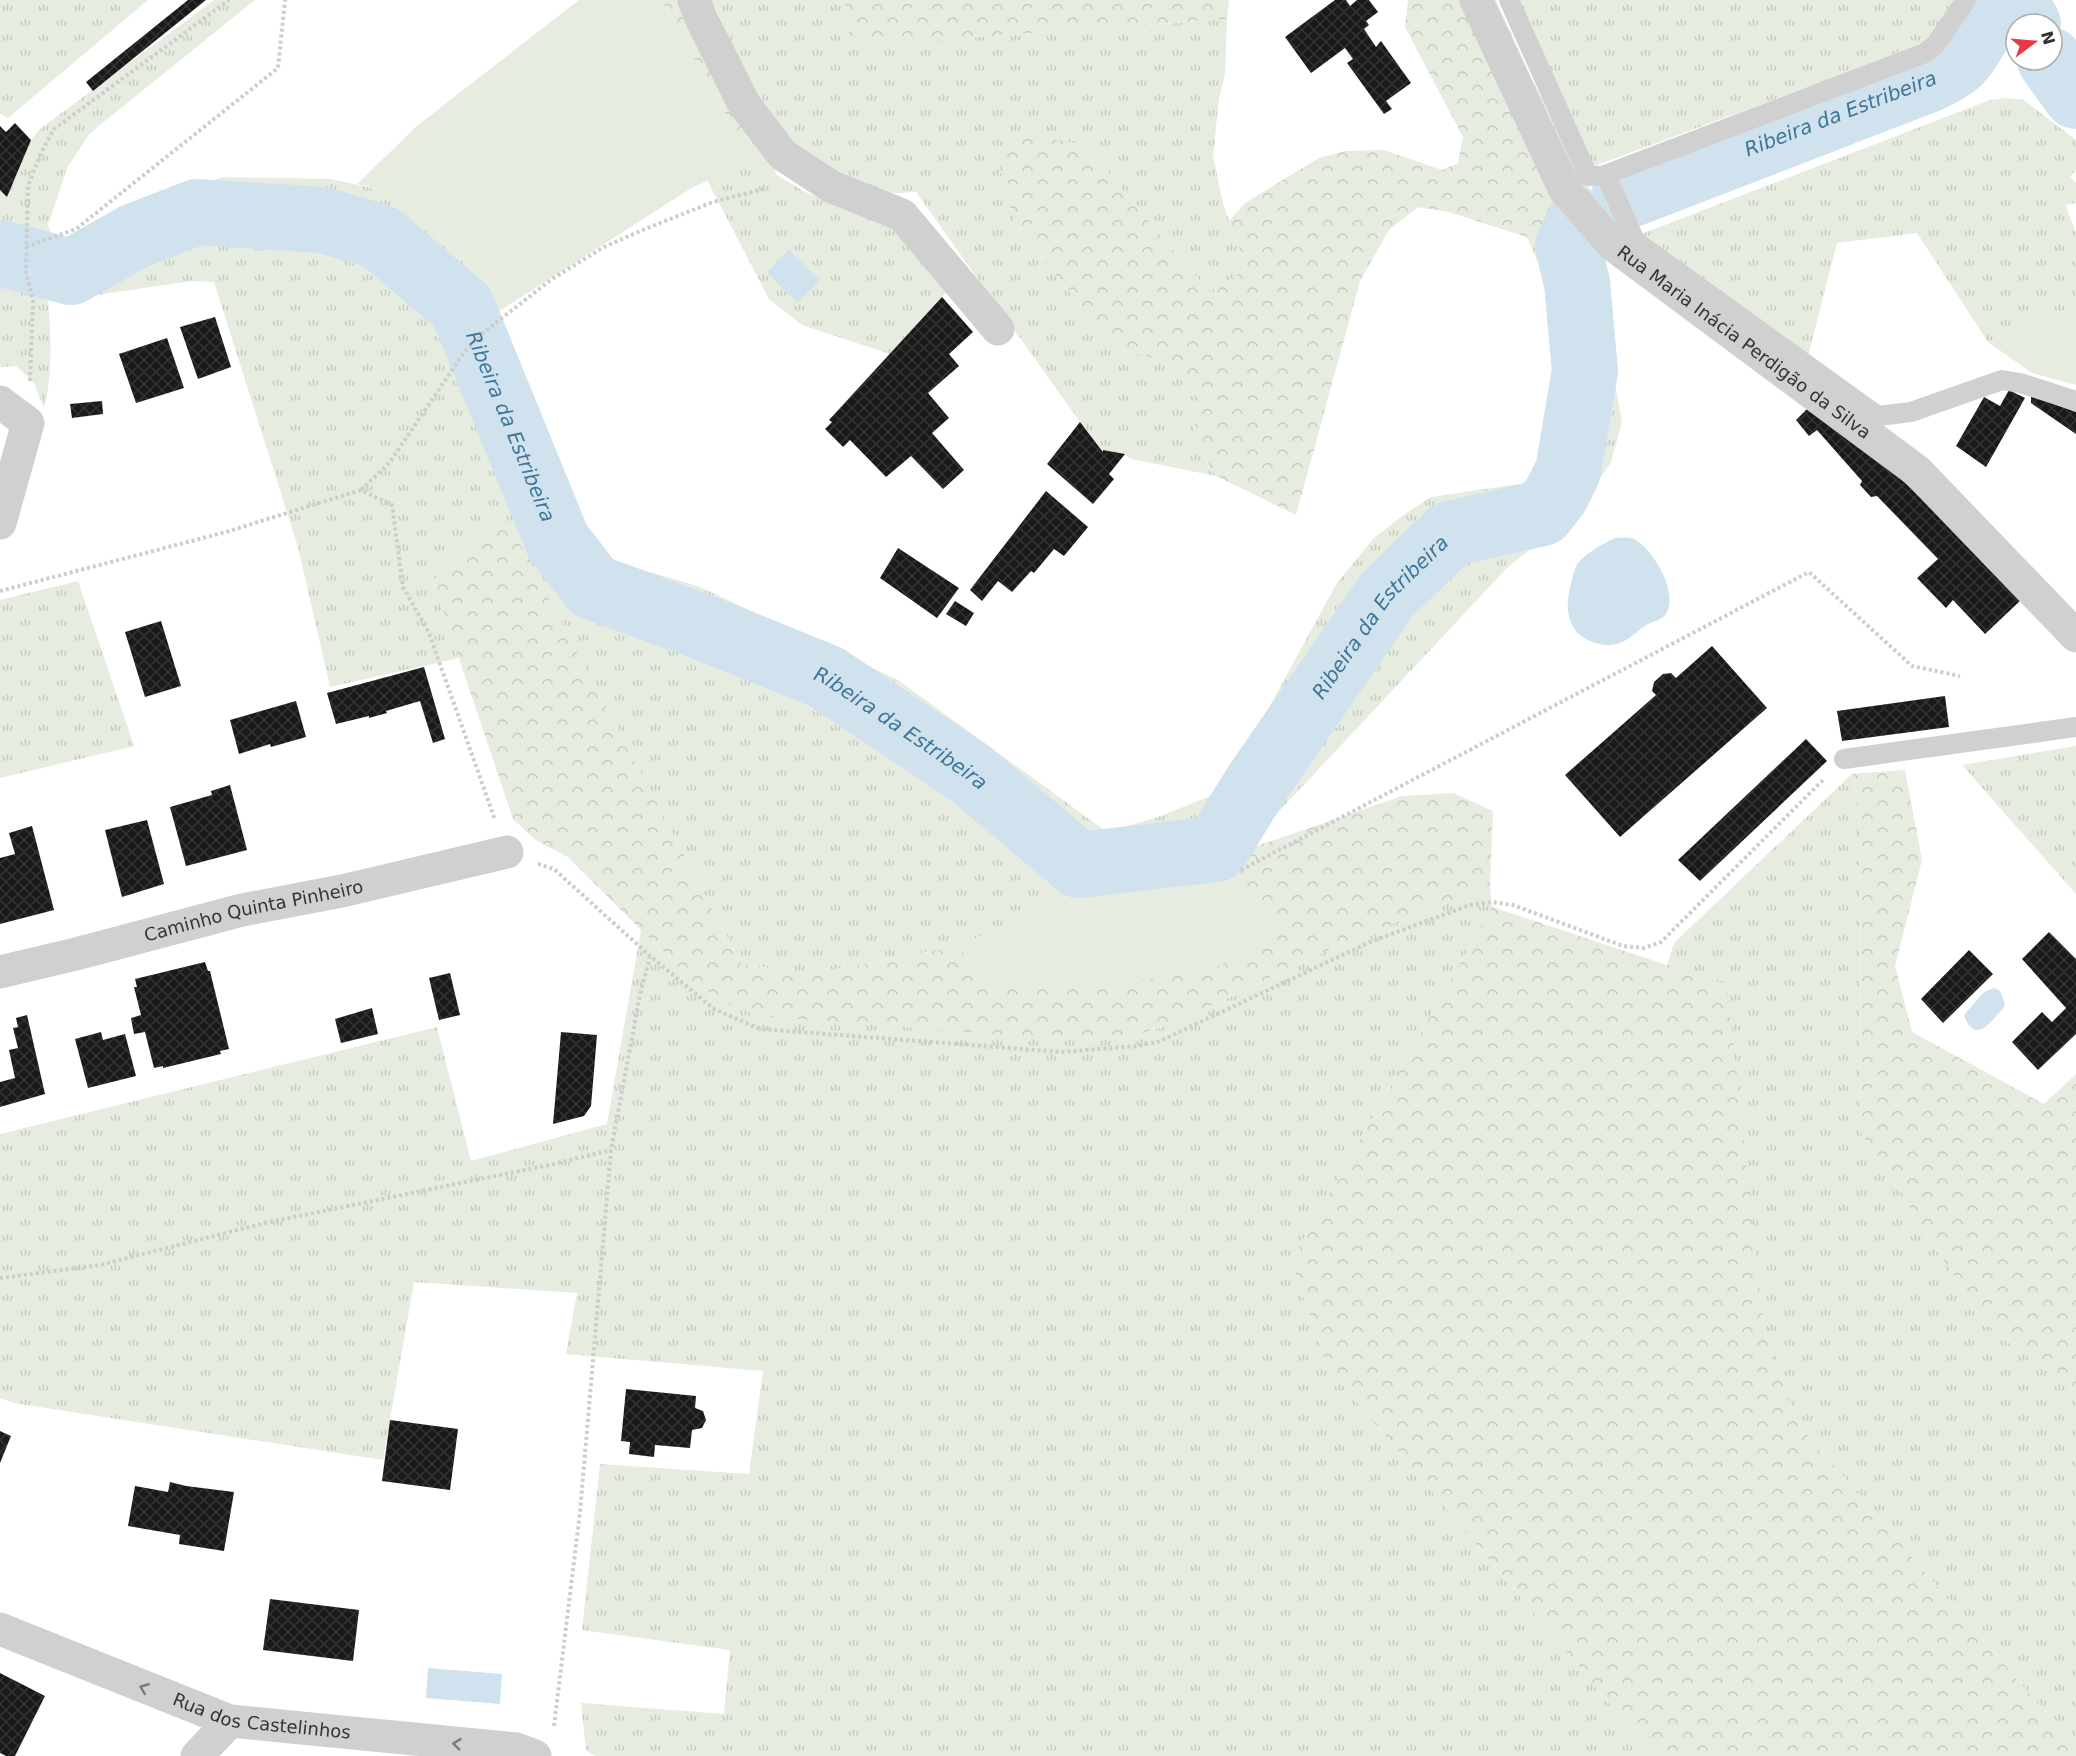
<svg xmlns="http://www.w3.org/2000/svg" width="2076" height="1756" viewBox="0 0 2076 1756" font-family="'DejaVu Sans',sans-serif">
	<defs>
		<pattern id="grass-tufts" width="24" height="20" patternUnits="userSpaceOnUse" patternTransform="scale(1.5)"><rect width="24" height="20" fill="#e6ecdf"/><path d="M3 7l-1-3M5 7V3M7 7l1-3M15 17l-1-3M17 17v-4M19 17l1-3" fill="none" stroke="#c6cbc0"/></pattern>
		<pattern id="forest-crowns" width="20" height="18" patternUnits="userSpaceOnUse" patternTransform="scale(1.5)"><rect width="20" height="18" fill="#e6ecdf"/><path d="M2 6a3 3 0 1 1 6 0M12 15a3 3 0 1 1 6 0" fill="none" stroke="#c6cbc0"/></pattern>
		<pattern id="building-cross-hatch" width="8" height="8" patternUnits="userSpaceOnUse" patternTransform="scale(1.5)"><rect width="8" height="8" fill="#1a1a1a"/><path d="M0 0l8 8M0 8l8-8" fill="none" stroke="#333"/></pattern>
	</defs>
	<rect width="100%" height="100%" fill="#fff"/>
	<path fill="url(#grass-tufts)" d="M0 0H148L8 118 0 114Z
		M214 0H255L90 133 67 168 48 225 56 247 103 234 198 187 222 177 331 179 399 194 463 258 591 534 614 562 698 586 898 680 1107 832 1158 817 1215 794 1239 762 1337 583 1373 539 1402 516 1431 497 1533 482 1555 462 1572 363 1559 274 1592 257 1622 422 1611 462 1579 510 1506 569 1242 851 1225 861 1116 890 1081 891 959 946 814 973 742 965 503 513 433 581 459 658 330 687 298 547 214 282 191 281 97 295 45 299 48 300C51 336 53 373 44 408L34 383 16 366 0 367V190L7 197 31 140 40 129Z
		M712 0H846L844 19 854 44 911 42 1227 19 1225 74 1219 99 1213 155 1223 204 1246 268 1211 294 1084 145 1015 224 1115 348 1157 359 1196 390 1194 440 1216 476 1131 459 1125 454 1103 450 1080 422 916 192 880 194 817 167 760 107Z
		M1518 0H1954L1927 43 1589 168Z
		M2007 98 2024 100 2076 140V170L2070 177 2076 183V203L2065 205 2076 232V306L1988 342 1917 233 1837 243 1808 356 1636 236 1990 100Z
		M751 160 805 192 888 225 951 287 890 354 802 325 769 299 707 180Z
		M78 581 134 746 0 778V600Z
		M2076 746V894L1962 765Z
		M1852 774 1860 826 1861 1133 1987 1327 2076 1391V1748L1797 1423 1764 1329 1667 965 1674 943Z
		M1490 887 1492 907 1291 1261 1327 1366 1654 1756H595L586 1750 581 1703 724 1714 730 1650 582 1630 600 1464 749 1474 763 1371 566 1354 577 1293 414 1282 383 1460 14 1403 0 1398V1134L437 1027 471 1161 607 1124 641 930 691 980 720 1000 1130 1037 1178 1022 1358 936Z"/>
	<path fill="url(#forest-crowns)" d="M661 0H680L771 153 776 175 751 160Z
		M846 0H1229L1227 19 911 42 854 44 844 19Z
		M1408 0H1496L1531 77 1607 221 1602 252 1546 281 1527 237 1449 212 1418 207 1389 230 1360 281 1296 515 1216 476 1194 440 1196 390 1157 359 1115 348 1015 224 998 161 1019 133 1084 145 1211 294 1246 268 1229 221 1245 203 1319 158 1345 151 1384 150 1442 170 1458 163 1463 137 1405 27Z
		M503 512 742 965 814 973 959 946 983 981 1229 870 1225 861 1242 851 1402 796 1453 793 1493 811 1490 887 1358 936 1178 1022 1130 1037 1055 1039 760 1016 720 1000 691 980 568 857 537 841 513 819 433 581Z
		M1905 770 1922 860 1895 966 1912 1032 2044 1104 2076 1074V1391L1987 1327 1861 1133 1860 826 1852 774Z
		M1492 907 1727 985 1764 1329 1797 1423 2076 1748V1756H1654L1327 1366 1291 1261Z"/>
	<path fill="#e6ecdf" d="M579 0H661L751 160 690 189 490 317 463 258 399 194 357 184 418 125Z
		M2076 306V385L2032 373 1988 342Z
		M1225 861 1229 870 1275 922 1259 948 1203 972 1116 984 983 981 959 946 1081 891 1116 890Z"/>
	<path fill="#cfe2ee" d="M789 250 820 281 797 303 767 272Z
		M1615 538C1622 538 1631 536 1637 541 1655 553 1677 591 1667 612 1664 619 1655 621 1648 624 1639 629 1632 638 1622 642 1614 646 1604 646 1596 643 1565 635 1564 605 1572 580 1573 574 1575 568 1578 563 1589 551 1601 545 1615 538Z
		M1994 988 2000 991 2005 1003 2004 1007C1991 1022 1975 1046 1964 1015L1984 992Z
		M428 1668 502 1674 500 1704 426 1698Z"/>
	<g fill="none" stroke-linecap="round" stroke-linejoin="round">
		<g stroke="#cfe2ee" stroke-width="66">
			<path d="M2050 60 2076 96"/>
			<path id="s1" d="M1624 197 1930 79C1939 74 1951 69 1958 62 1982 39 1979 4 2021 12L2028 24"/>
			<path id="s2" d="M0 253 71 272 135 236 197 212 323 220 380 237 462 307 558 542 593 587 697 625 826 677 971 774 1079 865 1216 849 1255 786 1387 595 1450 534 1542 513 1556 495 1568 471 1585 371 1577 283 1568 246 1580 221"/>
		</g>
	</g>
	<path fill="url(#building-cross-hatch)" d="M188 0H206L93 91 86 82Z
		M1335 0H1346L1350 6 1357 0H1369L1378 12 1366 21 1369 25 1364 29 1376 47 1381 41 1411 83 1386 101 1392 109 1384 114 1347 63 1353 59 1345 48 1311 73 1285 37Z
		M15 123 31 140 7 197 0 190V126L6 132Z
		M942 297 973 332 949 354 959 366 928 393 949 418 932 433 964 470 943 489 911 456 886 477 850 440 843 447 825 429 832 422 829 420Z
		M215 317 231 367 198 379 180 327Z
		M167 338 184 388 136 403 119 354Z
		M2009 390 2025 398 1986 467 1956 446 1984 397 2000 406Z
		M2031 396 2076 412V434L2031 403Z
		M102 401 103 414 72 418 70 404Z
		M1811 405 1873 452 1949 525 2021 600 1985 634 1953 600 1946 608 1917 578 1938 559 1877 496 1871 497 1860 485 1862 481 1817 430 1809 436 1796 420Z
		M1080 422 1103 452V450L1125 454 1109 474 1114 479 1093 504 1047 464Z
		M1046 491 1088 527 1064 556 1054 549 1034 573 1031 571 1012 592 998 581 982 601 970 590Z
		M898 548 959 588 937 618 880 578Z
		M955 601 974 613 966 626 946 614Z
		M161 621 181 686 145 697 125 632Z
		M1712 646 1767 708 1620 837 1565 775 1656 695 1652 691 1654 682 1663 674 1671 673 1676 678Z
		M424 667 445 739 433 743 420 701 386 711 387 713 369 718V716L336 724 327 693Z
		M1945 696 1949 727 1842 741 1837 711Z
		M296 701 306 737 271 747 270 744 239 754 230 720Z
		M1806 739 1827 761 1700 881 1678 860Z
		M230 785 247 850 186 866 170 807 212 795 211 791Z
		M147 820 164 884 122 897 105 830Z
		M32 826 54 910 0 924V858L15 854 9 833Z
		M2049 932 2076 959V1034L2038 1070 2012 1042 2042 1012 2052 1022 2066 1008 2022 959Z
		M1969 950 1993 974 1943 1023 1921 999Z
		M205 962 208 971H210L229 1049 220 1051 221 1054 163 1068V1066L154 1068 145 1032 134 1034 131 1018 141 1015 134 987H137L135 979Z
		M450 973 460 1015 439 1020 429 978Z
		M372 1008 378 1034 341 1043 335 1019Z
		M27 1015 45 1094 0 1107V1082L15 1078 9 1050 18 1048 13 1028 18 1027 16 1018Z
		M101 1032 103 1040 125 1034 136 1076 88 1088 75 1039Z
		M561 1032 597 1035 591 1106 584 1116 553 1124Z
		M626 1389 696 1396 695 1408 703 1411 706 1420 702 1428 692 1430 690 1448 655 1445 654 1457 629 1454 630 1442 621 1441Z
		M390 1420 458 1429 450 1490 382 1481Z
		M0 1431 11 1436 0 1463Z
		M170 1482 186 1486 234 1492 224 1551 179 1544 180 1535 128 1526 135 1486 168 1492Z
		M270 1599 359 1610 353 1661 263 1650Z
		M0 1673 45 1696 15 1756H6L0 1753Z"/>
	<g fill="none" stroke-linecap="round" stroke-linejoin="round">
		<path stroke="#cdcdcd" stroke-width="4" stroke-dasharray="3 3" stroke-linecap="butt" d="M26 247 76 229 278 68 285 0
			M30 381 33 301 26 272 28 186 40 155 54 129 229 0
			M361 490 390 462 465 351 484 332 552 279 604 247 645 229 713 202 768 188
			M0 591 226 532 361 490 392 505 403 587 429 633 495 820
			M538 864 554 869 650 956 714 1009 760 1029 1062 1052 1136 1046 1158 1042 1370 942 1470 905 1492 902 1513 905 1623 946 1644 948 1661 942 1824 779
			M1241 870 1809 572 1912 666 1960 676
			M0 1278 100 1265 265 1223 554 1164 611 1150
			M554 1726 580 1512 611 1150 640 995 650 957"/>
		<path stroke="#d0d0d0" stroke-width="20" d="M1509 0 1588 176H1602L1925 53 1936 44 1966 0
			M1606 175 1635 241 1878 416 1911 412 2002 380 2020 383 2076 401
			M1844 759 2076 727"/>
		<g stroke="#d0d0d0" stroke-width="33">
			<path d="M694 0 702 20 744 104 783 155 832 187 902 215 998 329"/>
			<path id="s3" d="M1476 0 1565 190 1613 245 1917 471 2076 636"/>
			<path d="M0 402 28 423 0 523"/>
			<path id="s4" d="M0 972 76 954 242 910 342 891 507 852"/>
			<path d="M197 1756 230 1721"/>
		</g>
		<path stroke="#d0d0d0" stroke-width="33" id="s5" d="M0 1629 230 1721 516 1749 535 1756"/>
	</g>
	<defs><path id="oneway-chevron" d="M-2-3.5L2.5 0L-2 3.5" fill="none" stroke-width="1.6" stroke-linecap="round" stroke-linejoin="round" transform="scale(1.5)"/></defs>
	<g stroke="#7a7a7a">
		<use href="#oneway-chevron" transform="translate(144 1688) rotate(-158)"/>
		<use href="#oneway-chevron" transform="translate(457 1744) rotate(-174)"/>
	</g>
	<g text-anchor="middle" stroke-width="6" stroke-linejoin="round" paint-order="stroke">
		<g font-size="18" fill="#333" stroke="#fff">
			<text dy="6" stroke="none"><textPath href="#s3" startOffset="446">Rua Maria Inácia Perdigão da Silva</textPath></text>
			<text dy="6" stroke="none"><textPath href="#s4" startOffset="261">Caminho Quinta Pinheiro</textPath></text>
			<text dy="6" stroke="none"><textPath href="#s5" startOffset="278">Rua dos Castelinhos</textPath></text>
		</g>
		<g font-size="20" font-style="italic" fill="#3f7597" stroke="#fff">
			<text dy="7" stroke="none"><textPath href="#s1" startOffset="232">Ribeira da Estribeira</textPath></text>
			<text dy="7" stroke="none"><textPath href="#s2" startOffset="636">Ribeira da Estribeira</textPath></text>
			<text dy="7" stroke="none"><textPath href="#s2" startOffset="1806">Ribeira da Estribeira</textPath></text>
			<text dy="7" stroke="none"><textPath href="#s2" startOffset="1158">Ribeira da Estribeira</textPath></text>
		</g>
	</g>
	<g transform="translate(2034 42) rotate(74)"><circle r="28" fill="#ffffff" stroke="#adadad" stroke-width="1.5"/>
	<path d="M0-4.5L10 22L0 15L-10 22Z" fill="#e63946"/>
	<text y="-9" font-size="16" font-weight="bold" text-anchor="middle" fill="#333333">N</text>
	</g>
</svg>
